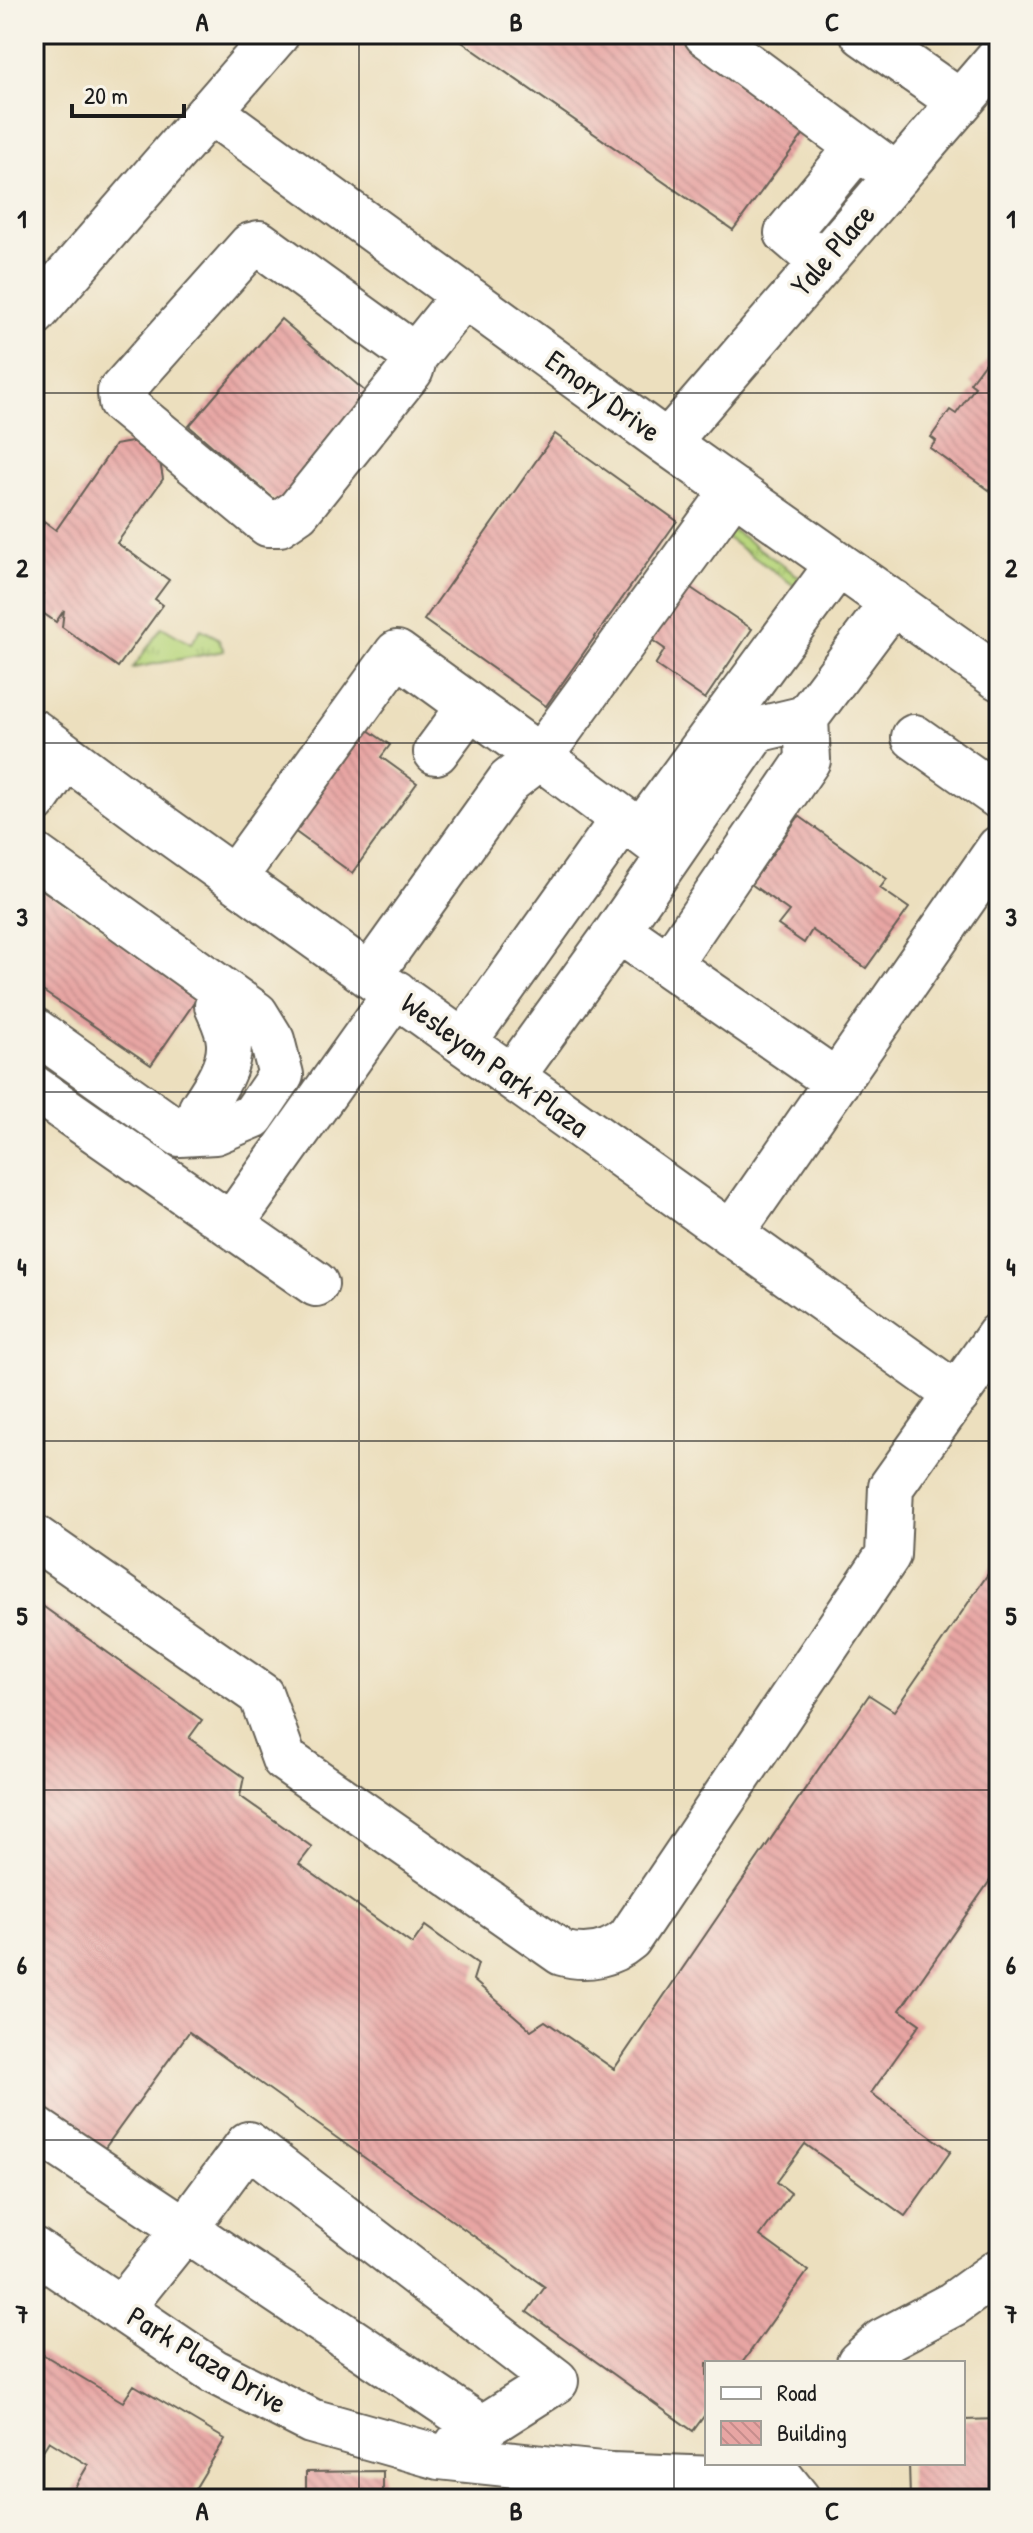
<svg xmlns="http://www.w3.org/2000/svg" width="1033" height="2533" viewBox="0 0 1033 2533" font-family="'Patrick Hand',sans-serif">
	<defs>
		<pattern id="grass-tufts" width="24" height="20" patternUnits="userSpaceOnUse" patternTransform="scale(2)"><rect width="24" height="20" fill="#b9d77e"/><path d="M3 7l-1-3M5 7V3M7 7l1-3M15 17l-1-3M17 17v-4M19 17l1-3" fill="none" stroke="#9eb86c"/></pattern>
		<pattern id="building-back-hatch" width="6" height="6" patternUnits="userSpaceOnUse" patternTransform="scale(2)"><rect width="6" height="6" fill="#e7a5a3"/><path d="M-1 5l2 2M0 0l6 6M5-1l2 2" fill="none" stroke="#c68d8c"/></pattern>
	</defs>
	<rect width="100%" height="100%" fill="#f7f3e8"/>
	<filter id="ink" filterUnits="userSpaceOnUse"><feTurbulence type="fractalNoise" baseFrequency=".0125" numOctaves="2"/><feDisplacementMap in="SourceGraphic" scale="16" xChannelSelector="R" yChannelSelector="G"/><feConvolveMatrix kernelMatrix="1 2 1 2 8 2 1 2 1" color-interpolation-filters="sRGB"/></filter>
	<filter id="wash" filterUnits="userSpaceOnUse"><feTurbulence type="fractalNoise" baseFrequency=".006" numOctaves="4" result="noise"/><feDisplacementMap in="SourceGraphic" scale="32" xChannelSelector="R" yChannelSelector="G"/><feGaussianBlur stdDeviation="1.8" result="paint"/><feColorMatrix in="noise" values="0 0 0 0 0 0 0 0 0 0 0 0 0 0 0 0 0 1.4 0 .05"/><feComposite in="paint" operator="in"/></filter>
	<g filter="url(#wash)">
		<rect width="100%" height="100%" fill="#ecdfbe"/>
		<path fill="url(#grass-tufts)" stroke="#6a7a4d" stroke-width="2" d="M729 527 806 582 803 592 720 533Z
			M162 627 191 644 201 629 218 638 224 651 133 668Z"/>
		<g id="blocks">
			<path fill="url(#building-back-hatch)" d="M468 34H675L808 128 733 230 462 42Z
				M281 319 374 399 282 506 189 426Z
				M993 352 999 355V497L930 448 936 441 931 437 950 410 956 414 975 387 970 383Z
				M555 434 677 521 546 706 424 620Z
				M143 440 158 450 163 479 117 543 169 580 155 599 163 605 118 667 62 627 64 610 56 622 34 607 43 594 34 587V538L45 522 56 530 115 445Z
				M682 582 752 629 705 699 655 665 665 649 646 636Z
				M359 724 390 745 381 757 417 783 352 873 286 825Z
				M799 816 887 879 880 888 909 908 866 968 812 930 804 943 778 925 789 911 751 884Z
				M41 889 198 997 151 1065 34 985V900Z
				M999 1558V1874L996 1872 900 2010 920 2024 871 2093 951 2151 905 2216 805 2144 777 2182 791 2193 760 2236 808 2271 742 2363H707V2412L693 2431 527 2312 545 2287 189 2032 102 2152 34 2102V1600L202 1720 189 1738 244 1777 240 1796 312 1847 299 1864 412 1944 425 1926 478 1964 473 1980 531 2030 545 2021 614 2069 869 1695 894 1711Z
				M34 2349 123 2402 134 2385 225 2439 189 2499H68L88 2465 49 2441 34 2465Z
				M999 2419V2499H910L909 2463H963V2420Z
				M383 2471V2499H306V2472Z"/>
		</g>
	</g>
	<g filter="url(#ink)">
		<use href="#blocks" fill-opacity="0" stroke="#656055" stroke-width="2"/>
		<g fill="none" stroke-linecap="round" stroke-linejoin="round">
			<g stroke="#656055" stroke-width="48">
				<path id="minor" d="M706 34 897 176
					M863 34 960 102
					M210 111 667 443 999 678
					M822 263 787 233 858 147
					M415 356 259 243 251 245 120 392 121 402 268 524H279L298 511 411 370 415 356 464 295
					M667 443 999 57
					M34 732 159 825 957 1395
					M914 737 999 797
					M436 752 470 706
					M34 802 66 756
					M670 854 641 832 838 564
					M34 855 256 1014 272 1040 281 1075 253 1116 215 1132 180 1134 34 1030
					M234 878 397 653 540 757 734 490
					M618 930 756 730 806 718
					M669 964 808 760 806 718 893 602
					M370 975 509 781 540 757 623 819 464 1042
					M512 1077 618 930 837 1082
					M34 1088 316 1284
					M201 1109C213 1091 230 1067 229 1044 229 1031 222 1018 217 1006
					M231 1225 396 993
					M731 1234 999 848
					M34 1537 261 1695 284 1759 562 1953C587 1960 610 1955 629 1939L888 1555 891 1487 999 1335
					M34 2128 482 2428 457 2445
					M34 2250 213 2371 311 2421 439 2457 611 2475 716 2479 756 2472 771 2463
					M121 2309 185 2229 248 2144 556 2381 482 2428
					M859 2363 883 2341 953 2304 999 2271
					M770 2464 798 2499"/>
			</g>
			<g stroke="#656055" stroke-width="48">
				<path id="major" d="M34 314 277 34"/>
			</g>
			<use href="#minor" stroke="#fff" stroke-width="44"/>
			<use href="#major" stroke="#fff" stroke-width="44"/>
		</g>
	</g>
	<path fill="none" stroke="#1c1c1c" stroke-width="2" stroke-opacity="0.55" d="M359 34V2499M674 34V2499M34 393H999M34 743H999M34 1092H999M34 1441H999M34 1790H999M34 2140H999"/>
	<g text-anchor="middle" stroke-width="7" stroke-linejoin="round" paint-order="stroke">
		<g font-size="30" fill="#1c1c1c" stroke="#f7f3e8">
			<text transform="translate(833 250) rotate(-49)" y="10">Yale Place</text>
			<text transform="translate(603 396) rotate(36)" y="10">Emory Drive</text>
			<text transform="translate(495 1065) rotate(36)" y="10">Wesleyan Park Plaza</text>
			<text transform="translate(207 2360) rotate(31)" y="10">Park Plaza Drive</text>
		</g>
	</g>
	<rect width="1033" height="2533" fill="none" stroke="#f7f3e8" stroke-width="88"/>
	<rect x="705" y="2361" width="260" height="104" fill="#f7f3e8" stroke="#9f9d96" stroke-width="2"/>
	<rect x="721" y="2387" width="40" height="12" fill="#ffffff" stroke="#9f9d96" stroke-width="2"/>
	<text x="777" y="2401" font-size="24" fill="#1c1c1c">Road</text>
	<rect x="721" y="2421" width="40" height="24" fill="url(#building-back-hatch)" stroke="#9f9d96" stroke-width="2"/>
	<text x="777" y="2441" font-size="24" fill="#1c1c1c">Building</text>
	<path d="M72 104v12h112v-12" fill="none" stroke="#1c1c1c" stroke-width="4"/>
	<text x="84" y="104" font-size="24" fill="#1c1c1c" stroke="#f7f3e8" stroke-width="6" paint-order="stroke">20 m</text>
	<rect x="44" y="44" width="945" height="2445" fill="none" stroke="#1c1c1c" stroke-width="3"/>
	<g font-size="26" text-anchor="middle" font-weight="bold" fill="#1c1c1c">
		<text x="202" y="31">A</text>
		<text x="516" y="31">B</text>
		<text x="832" y="31">C</text>
		<text x="22" y="228">1</text>
		<text x="1011" y="228">1</text>
		<text x="22" y="577">2</text>
		<text x="1011" y="577">2</text>
		<text x="22" y="926">3</text>
		<text x="1011" y="926">3</text>
		<text x="22" y="1276">4</text>
		<text x="1011" y="1276">4</text>
		<text x="22" y="1625">5</text>
		<text x="1011" y="1625">5</text>
		<text x="22" y="1974">6</text>
		<text x="1011" y="1974">6</text>
		<text x="22" y="2323">7</text>
		<text x="1011" y="2323">7</text>
		<text x="202" y="2520">A</text>
		<text x="516" y="2520">B</text>
		<text x="832" y="2520">C</text>
	</g>
</svg>
